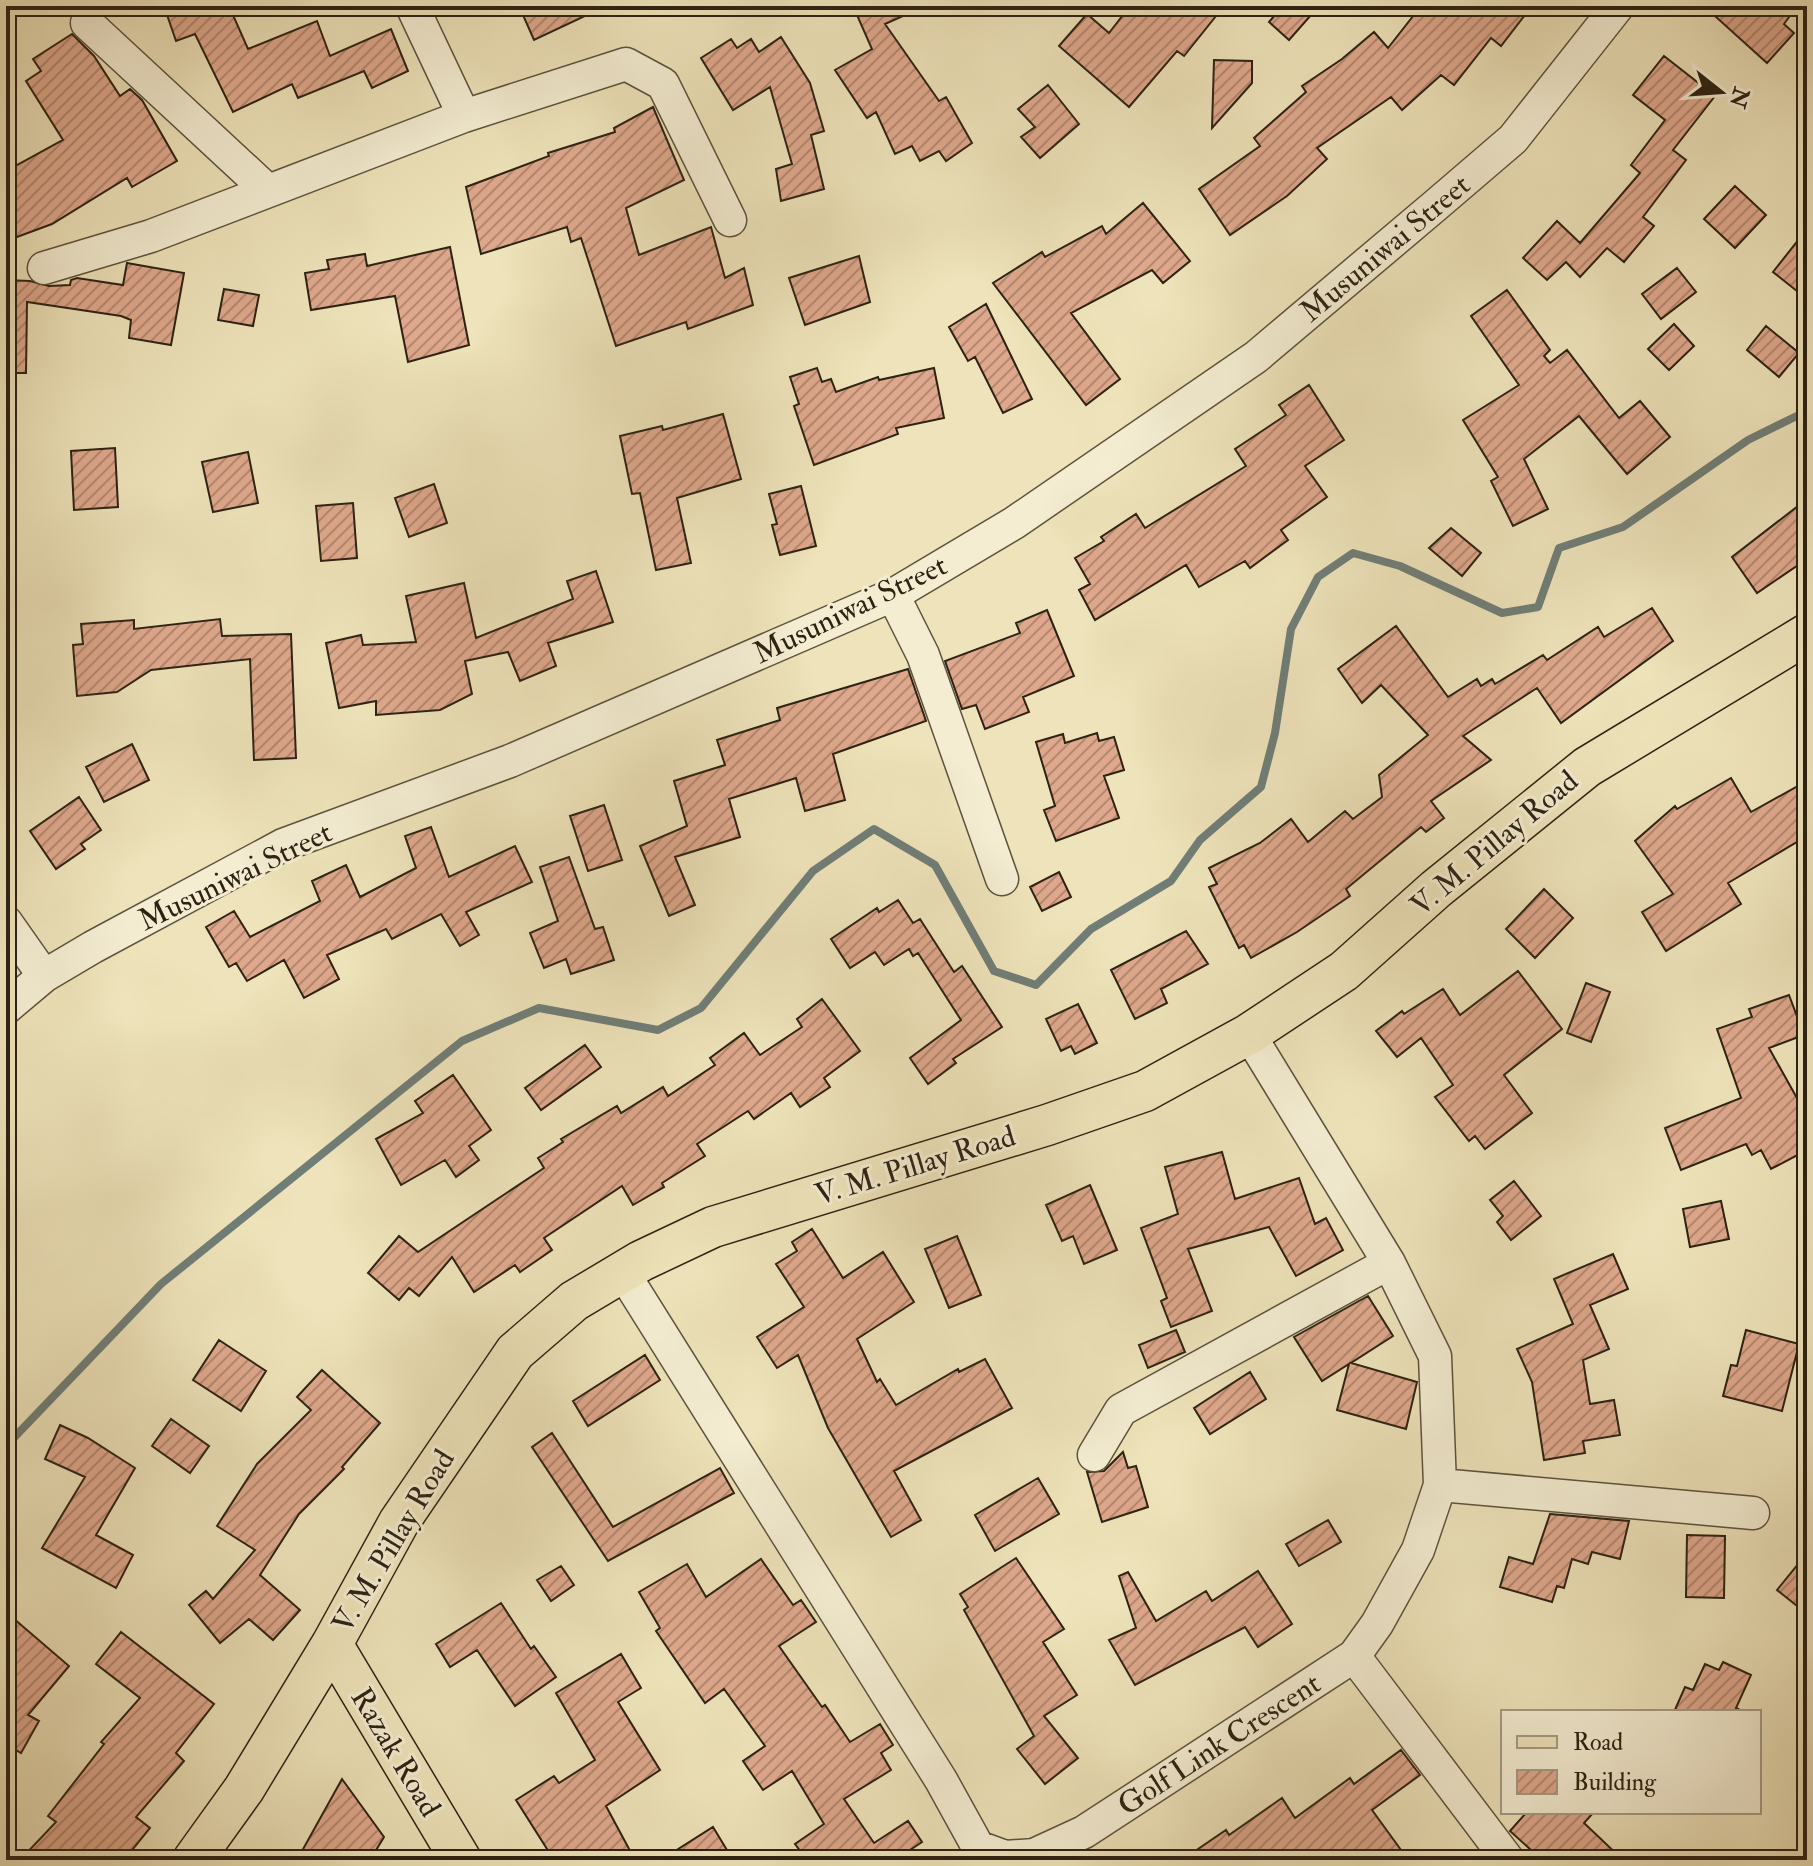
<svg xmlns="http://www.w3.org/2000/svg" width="1813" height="1866" viewBox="0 0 1813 1866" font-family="'IM FELL Double Pica',serif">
	<defs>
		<pattern id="building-hatch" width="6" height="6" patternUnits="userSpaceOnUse" patternTransform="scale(2)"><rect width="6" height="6" fill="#dfa88c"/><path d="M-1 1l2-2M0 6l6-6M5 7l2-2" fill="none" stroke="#b58871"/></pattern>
	</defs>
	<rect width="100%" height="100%" fill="#eee3ba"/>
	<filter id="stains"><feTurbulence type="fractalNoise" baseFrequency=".0025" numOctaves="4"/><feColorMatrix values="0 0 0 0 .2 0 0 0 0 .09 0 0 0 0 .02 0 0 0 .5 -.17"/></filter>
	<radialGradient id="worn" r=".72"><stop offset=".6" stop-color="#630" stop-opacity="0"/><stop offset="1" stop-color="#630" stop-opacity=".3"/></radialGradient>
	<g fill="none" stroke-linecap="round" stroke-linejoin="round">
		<path stroke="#707e77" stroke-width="8" d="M6 1446 161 1284 462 1041 539 1008 658 1030 701 1008 813 871 874 829 935 865 994 971 1036 985 1091 929 1171 881 1200 840 1261 787 1275 733 1291 629 1318 577 1353 553 1400 566 1502 613 1538 607 1559 548 1623 527 1748 440 1807 411"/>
	</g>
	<path fill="url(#building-hatch)" stroke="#2d2214" stroke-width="2" d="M164 6H229L248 49 317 21 330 56 391 29 408 71 372 88 364 71 298 98 292 84 233 112 195 34 176 41Z
		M519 6H606L534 40Z
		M853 6H925L885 24 939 101 946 97 972 143 946 161 939 151 920 161 912 146 895 154 876 112 867 118 835 70 872 49Z
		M1130 6H1224L1184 56 1177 51 1129 107 1059 46 1087 14 1109 33Z
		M1283 6H1319L1289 40 1269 22Z
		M1421 6H1532L1501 46 1491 38 1454 85 1441 75 1402 110 1391 97 1317 148 1327 159 1287 196 1230 235 1199 189 1260 146 1254 138 1306 92 1302 86 1342 59 1374 32 1388 48Z
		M1726 6H1797L1784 24 1794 33 1767 63 1716 17Z
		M72 34 94 56 120 96 130 89 142 100 177 161 132 187 127 178 52 224 6 241V171L63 140 26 81 41 71 33 59Z
		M781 37 810 83 824 131 811 135 824 189 781 201 776 169 792 164 770 87 733 110 701 58 731 39 737 48 751 39 759 52Z
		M1664 56 1715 96 1673 150 1686 160 1643 217 1654 226 1624 262 1607 248 1580 277 1566 262 1547 280 1523 258 1557 221 1580 243 1640 173 1631 165 1665 120 1633 95Z
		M1214 60 1252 61V83L1212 128Z
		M1048 85 1079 124 1040 158 1021 137 1035 127 1018 109Z
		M653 107 684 180 626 208 639 255 711 227 725 278 744 268 753 305 688 329 686 322 616 346 581 238 571 242 567 227 481 254 466 187 549 156 548 153 615 132 614 128Z
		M1735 186 1766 215 1735 248 1704 219Z
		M1143 203 1190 261 1163 283 1152 270 1071 313 1120 379 1086 405 993 283 1042 252 1045 257 1102 226 1106 234Z
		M1807 229V299L1773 272Z
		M450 247 469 345 408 362 395 296 311 310 305 273 329 269 327 260 365 254 367 266Z
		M859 256 870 302 805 325 789 278Z
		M127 263 184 273 171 345 129 338 131 320 121 316 27 302 26 373H6V280L30 281 49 286 70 285 71 280 77 278 123 285Z
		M1677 268 1696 292 1661 319 1642 294Z
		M224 289 259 295 253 326 218 320Z
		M1507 290 1550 350 1544 356 1550 363 1567 350 1619 418 1640 401 1670 437 1627 474 1579 416 1524 459 1548 509 1513 526 1491 481 1498 477 1463 420 1519 385 1471 316Z
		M986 304 1032 399 1003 413 975 357 968 361 949 327Z
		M1674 324 1694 346 1669 370 1648 349Z
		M1766 326 1799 353 1779 377 1747 350Z
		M817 368 822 382 831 379 836 392 878 377 879 380 934 368 944 418 896 428 898 434 814 465 794 406 799 404 790 377Z
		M1309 385 1344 440 1305 466 1327 497 1281 530 1288 540 1250 568 1245 561 1199 587 1186 565 1095 620 1079 590 1090 584 1075 558 1104 541 1101 537 1136 514 1145 528 1246 466 1235 449 1286 415 1279 405Z
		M723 414 741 479 677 498 691 563 656 570 640 493 632 494 620 436 662 426 663 430Z
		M115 448 118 507 74 510 71 451Z
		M248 452 258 503 213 512 202 462Z
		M434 484 447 523 409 537 395 498Z
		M801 486 816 546 780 555 772 525 777 524 769 494Z
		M1807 499V559L1757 593 1732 557Z
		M353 503 357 558 321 561 316 506Z
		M1451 528 1481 553 1462 576 1429 548Z
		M596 571 613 622 548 643 556 666 520 681 508 652 465 661 472 694 440 710 376 715V701L339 708 326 643 361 635 363 645 416 642 406 596 464 583 476 638 573 599 567 581Z
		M1652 608 1673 641 1561 723 1537 688 1463 736 1491 760 1431 801 1444 818 1426 832 1421 827 1346 889 1350 896 1297 932 1251 958 1244 945 1239 948 1209 887 1217 884 1209 868 1260 843 1291 819 1308 842 1345 811 1353 819 1382 797 1379 775 1428 735 1381 685 1362 703 1338 669 1396 626 1448 697 1477 679 1481 686 1492 679 1495 684 1543 655 1547 660 1598 627 1604 637Z
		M1047 610 1074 676 1023 697 1029 712 985 729 976 705 962 709 945 661 1020 633 1016 623Z
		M220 619 222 636 291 634 296 758 254 760 250 659 151 670 117 692 77 696 73 645 83 644 81 624 134 620V629Z
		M908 669 926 721 833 754 845 800 805 811 796 778 729 799 740 837 675 857 695 905 669 916 640 846 687 826 674 781 725 765 717 740 780 720 777 708Z
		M1097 733 1099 741 1114 737 1124 770 1104 776 1119 818 1056 841 1044 810 1055 806 1036 742 1063 734 1065 743Z
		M132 744 149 780 104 802 86 767Z
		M1731 778 1751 812 1807 781V836L1728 883 1741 904 1666 951 1642 912 1673 894 1635 841 1675 806 1677 809Z
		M79 797 101 830 81 844 85 849 56 869 30 831Z
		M604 805 622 860 588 871 570 816Z
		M431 827 449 877 515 846 532 882 466 912 479 935 460 946 441 914 392 939 386 929 327 955 339 979 304 998 284 960 247 981 236 963 229 967 206 927 234 911 250 937 320 901 312 881 346 865 360 897 416 868 405 836Z
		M569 857 595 929 603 927 614 960 571 974 566 959 544 968 530 933 558 921 540 867Z
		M1059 872 1071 897 1042 911 1030 887Z
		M1544 889 1573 918 1535 958 1506 929Z
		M898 900 913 923 920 919 954 972 962 966 1002 1027 953 1059 956 1063 928 1084 910 1058 961 1020 918 953 913 956 909 949 884 965 875 952 850 968 831 939 877 908 879 912Z
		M1186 931 1208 964 1161 989 1167 1003 1135 1019 1111 970Z
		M1518 971 1562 1029 1504 1075 1532 1113 1485 1149 1475 1136 1469 1141 1435 1097 1453 1085 1421 1038 1397 1057 1376 1031 1402 1011 1404 1014 1443 989 1460 1015Z
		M1586 983 1610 992 1591 1042 1567 1033Z
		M1789 995 1804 1035 1769 1048 1807 1116 1797 1125 1807 1150 1771 1169 1761 1150 1752 1155 1746 1144 1681 1170 1665 1128 1741 1098 1717 1029 1752 1017 1749 1009Z
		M822 999 860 1051 824 1078 830 1087 800 1107 791 1093 754 1119 748 1111 697 1144 705 1156 662 1183 664 1187 633 1205 622 1186 544 1238 552 1250 520 1272 515 1265 474 1292 452 1257 419 1296 409 1288 399 1300 368 1273 399 1236 418 1252 544 1168 538 1158 563 1142 561 1139 617 1106 621 1113 663 1087 668 1096 715 1065 710 1058 744 1033 760 1055 802 1027 797 1019Z
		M1078 1004 1097 1043 1075 1054 1071 1046 1061 1051 1046 1019Z
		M585 1045 601 1067 541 1110 525 1088Z
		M453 1075 491 1130 469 1146 479 1160 456 1177 445 1160 401 1185 376 1139 423 1113 415 1101Z
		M1222 1152 1235 1199 1299 1178 1315 1224 1326 1218 1343 1250 1296 1276 1269 1227 1188 1249 1212 1311 1171 1327 1161 1301 1167 1298 1141 1228 1178 1214 1165 1167Z
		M1514 1181 1541 1216 1511 1240 1497 1222 1503 1216 1490 1200Z
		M1090 1185 1117 1250 1084 1264 1073 1236 1062 1241 1046 1205Z
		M1721 1201 1729 1239 1690 1247 1683 1209Z
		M812 1229 843 1278 883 1252 914 1302 857 1339 877 1382 880 1379 896 1405 958 1369 959 1372 985 1359 1012 1408 894 1471 921 1520 891 1537 828 1428 798 1355 777 1368 757 1337 804 1307 776 1264 797 1251 792 1242Z
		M957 1236 981 1295 949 1308 925 1249Z
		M1613 1254 1628 1289 1590 1305 1609 1349 1583 1360 1590 1404 1614 1400 1620 1435 1583 1441 1585 1453 1544 1460 1532 1382 1517 1349 1573 1324 1554 1279Z
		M1368 1296 1393 1336 1351 1363 1417 1382 1406 1429 1337 1410 1349 1364 1322 1381 1294 1337Z
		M1176 1330 1185 1352 1148 1368 1139 1345Z
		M1746 1330 1799 1344 1782 1411 1723 1396 1731 1365 1737 1366Z
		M219 1340 266 1371 241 1411 193 1380Z
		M645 1355 660 1380 588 1426 573 1401Z
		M322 1370 380 1423 342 1467 344 1469 299 1514 260 1575 300 1610 273 1640 249 1619 220 1643 189 1605 206 1591 213 1599 255 1550 217 1526 257 1464 311 1410 297 1397Z
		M1250 1372 1266 1399 1210 1434 1194 1408Z
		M171 1419 209 1446 190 1473 152 1446Z
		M60 1425 88 1438 135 1468 96 1535 133 1555 116 1588 42 1548 85 1477 45 1459Z
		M552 1433 613 1527 720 1468 734 1493 608 1561 532 1447Z
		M1123 1452 1128 1468 1136 1466 1148 1507 1102 1522 1087 1472 1104 1471Z
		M1038 1478 1059 1514 995 1551 975 1515Z
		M1550 1514 1629 1521 1620 1559 1592 1552 1588 1564 1572 1559 1564 1588 1557 1586 1552 1602 1500 1587 1509 1557 1533 1564Z
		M1328 1520 1341 1542 1299 1566 1286 1544Z
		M1687 1535 1725 1536 1724 1598 1686 1597Z
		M1807 1553V1614L1777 1590Z
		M1016 1558 1064 1629 1043 1642 1077 1695 1044 1716 1078 1758 1045 1784 1017 1749 1034 1736 964 1610 968 1607 960 1594Z
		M761 1559 793 1605 801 1600 816 1622 779 1646 822 1707 825 1705 850 1742 880 1724 893 1745 881 1753 891 1770 844 1799 874 1843 908 1821 922 1842 895 1860H807L795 1844 824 1824 792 1771 763 1790 743 1761 765 1746 724 1689 705 1703 656 1631 660 1628 639 1592 687 1564 706 1597Z
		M561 1566 574 1585 551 1601 537 1580Z
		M1258 1571 1292 1624 1258 1647 1245 1627 1135 1685 1109 1640 1136 1628 1119 1576 1128 1572 1156 1621 1206 1591 1212 1601Z
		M501 1603 531 1649 534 1646 556 1677 515 1706 477 1650 450 1667 436 1644Z
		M6 1612 69 1666 28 1715 39 1721 21 1753 6 1744Z
		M121 1632 214 1704 176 1753 184 1761 136 1817 150 1828 124 1860H20L56 1822 48 1816 104 1744 101 1742 140 1698 96 1664Z
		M621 1654 641 1688 618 1702 660 1770 606 1806 635 1860H554L516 1800 554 1776 559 1783 595 1760 556 1693Z
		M1723 1662 1751 1675 1736 1708 1744 1712H1674L1685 1687 1693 1690 1705 1664 1719 1670Z
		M1401 1750 1420 1775 1372 1810 1401 1850 1386 1860H1182L1226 1830 1229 1835 1282 1798 1295 1818 1350 1778 1354 1784Z
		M342 1779 384 1837 370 1860H297Z
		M1527 1812H1594L1584 1823 1623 1860H1542L1510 1831Z
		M713 1827 733 1860H661Z"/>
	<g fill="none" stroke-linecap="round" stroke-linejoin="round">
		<g stroke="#5d523e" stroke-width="35">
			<path id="minor" d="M412 6 464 116
				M87 23 267 190
				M44 268 151 236 464 116 626 64 663 84 730 220
				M893 595 923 655 1002 879
				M6 922 44 976
				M6 1008 44 976 93 947 283 845 510 761 893 595 1014 523 1256 357 1436 205 1513 139 1618 6
				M622 1271 941 1780 978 1847 1005 1857 1034 1855 1084 1832 1354 1656 1377 1624 1418 1550 1440 1485 1435 1356 1389 1263 1249 1034
				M1094 1455 1121 1410 1389 1263
				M1440 1485 1753 1513
				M1354 1656 1508 1860"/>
		</g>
		<g stroke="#2d2214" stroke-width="43">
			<path id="major" d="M332 1644 461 1860
				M193 1860 244 1789 332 1644 399 1522 515 1352 574 1301 641 1261 713 1227 1047 1125 1145 1091 1249 1034 1344 971 1436 889 1587 767 1807 634"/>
		</g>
		<use href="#minor" stroke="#f4edd2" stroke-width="32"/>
		<use href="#major" stroke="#eee3ba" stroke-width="40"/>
	</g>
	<g text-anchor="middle" stroke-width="6" stroke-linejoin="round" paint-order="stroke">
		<g font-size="30" fill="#2d2214" stroke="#f4edd2">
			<text transform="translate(1385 248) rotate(-40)" y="10">Musuniwai Street</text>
			<text transform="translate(850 609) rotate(-26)" y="10">Musuniwai Street</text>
			<text transform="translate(1494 843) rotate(-40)" y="10">V. M. Pillay Road</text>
			<text transform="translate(235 876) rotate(-26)" y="10">Musuniwai Street</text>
			<text transform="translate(915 1165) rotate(-17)" y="10">V. M. Pillay Road</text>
			<text transform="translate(393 1541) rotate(-59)" y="10">V. M. Pillay Road</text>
			<text transform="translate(1219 1744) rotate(-33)" y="10">Golf Link Crescent</text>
			<text transform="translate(396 1752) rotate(59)" y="10">Razak Road</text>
		</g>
	</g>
	<rect width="1813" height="1866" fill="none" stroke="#eee3ba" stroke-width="32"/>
	<rect x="8" y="8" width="1797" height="1850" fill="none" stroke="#2d2214" stroke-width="4"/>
	<rect x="16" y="16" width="1781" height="1834" fill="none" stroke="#2d2214" stroke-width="2"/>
	<rect x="1501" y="1710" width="260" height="104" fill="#f4edd2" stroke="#a49c86" stroke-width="2"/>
	<rect x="1517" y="1736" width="40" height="12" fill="#eee3ba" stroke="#a49c86" stroke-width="2"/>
	<text x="1573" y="1750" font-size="24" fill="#2d2214">Road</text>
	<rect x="1517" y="1770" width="40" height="24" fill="url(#building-hatch)" stroke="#a49c86" stroke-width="2"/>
	<text x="1573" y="1790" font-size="24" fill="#2d2214">Building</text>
	<g transform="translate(1721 92) rotate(107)" stroke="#f4edd2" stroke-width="6" paint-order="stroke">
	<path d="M0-6L14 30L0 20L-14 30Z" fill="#2d2214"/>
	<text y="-12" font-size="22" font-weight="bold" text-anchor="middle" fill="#2d2214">N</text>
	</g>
	<rect width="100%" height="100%" filter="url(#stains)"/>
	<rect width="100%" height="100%" fill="url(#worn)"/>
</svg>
